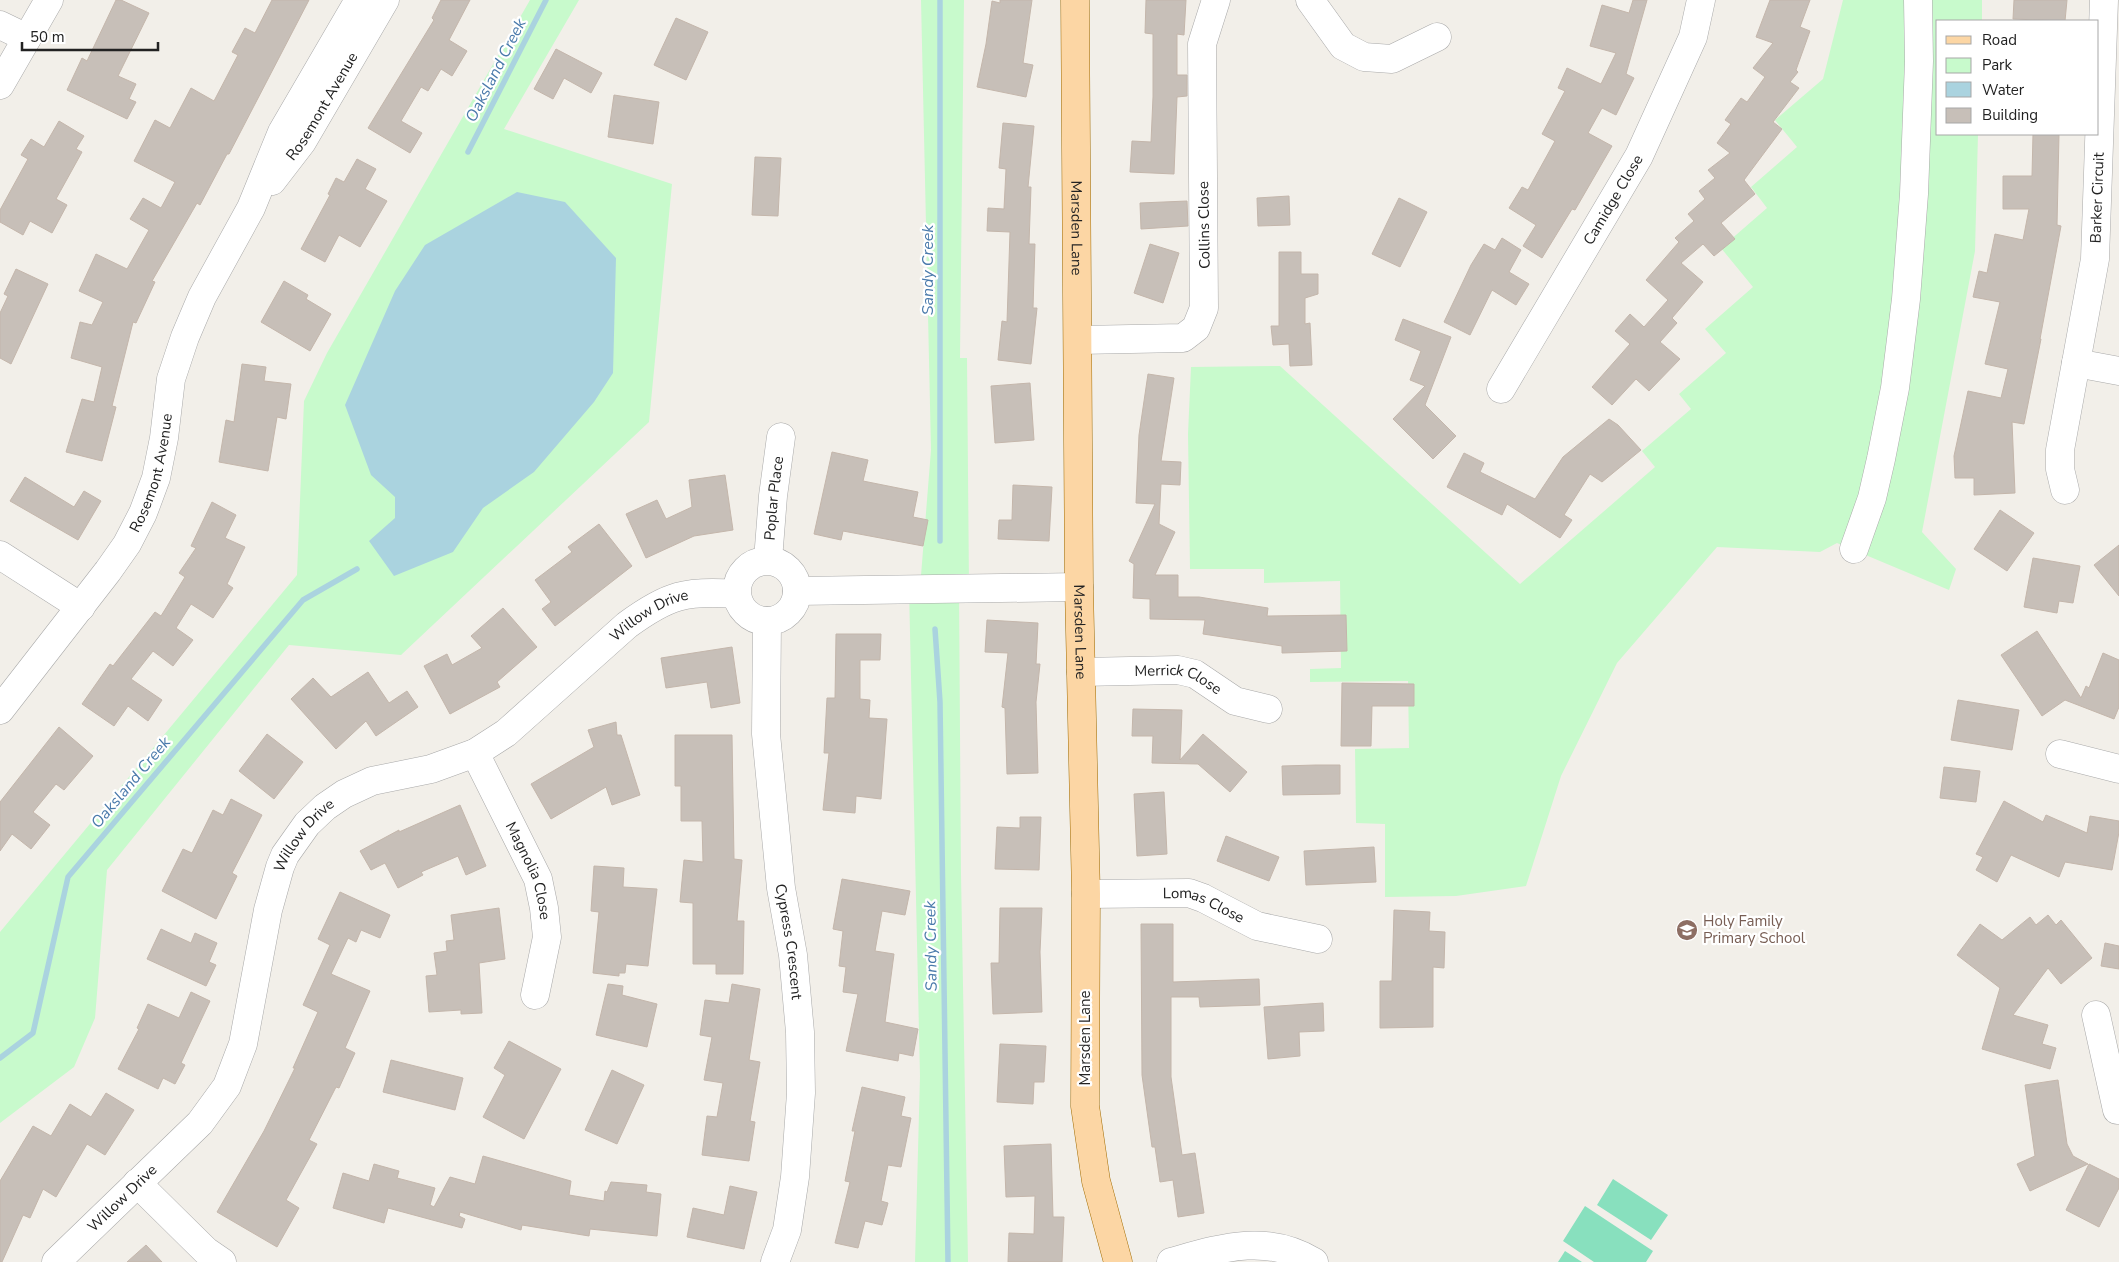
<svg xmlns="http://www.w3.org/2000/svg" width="2119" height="1262" viewBox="0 0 2119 1262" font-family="'Nunito Sans',sans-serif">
	<rect width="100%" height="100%" fill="#f2efe9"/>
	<path fill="#c8facc" d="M530 0H579L504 129 672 184 649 422 401 655 289 645 107 870 95 1018 74 1067 0 1123V932L297 575 304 401 327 353Z
		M921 0H964L960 358H967L969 587 959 588 961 874 968 1262H915L920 1076 909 588H920L931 450Z
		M1843 0H1982V21H1938V134H1978L1975 251 1922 532 1956 569 1949 590 1837 543 1820 552 1717 547 1617 663 1561 776 1526 886 1456 896 1385 897V824L1356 823 1355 749 1409 748 1408 681 1310 682V669L1341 668 1340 581 1264 583V569H1190L1188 434 1191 367 1280 366 1520 584 1655 467 1642 451 1691 409 1679 394 1726 353 1705 329 1753 287 1721 248 1767 208 1751 187 1797 147 1775 120 1823 79Z"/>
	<path fill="#88e0be" d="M1613 1179 1668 1215 1651 1240 1597 1205Z
		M1585 1206 1653 1251 1646 1262H1594L1563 1241Z
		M1565 1251 1582 1262H1558Z"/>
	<path fill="#aad3df" d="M517 192 565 202 616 258 613 373 594 402 534 472 483 508 453 552 394 576 369 541 395 518V497L371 475 345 405 395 291 425 245Z"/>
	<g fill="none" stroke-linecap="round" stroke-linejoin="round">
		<path stroke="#aad3df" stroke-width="5.5" d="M468 152 546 0
			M940 541V0
			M935 629 940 702 948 1262
			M0 1058 33 1033 68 877 303 600 357 569"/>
	</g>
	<path fill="#c7bfb8" stroke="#c4b6ab" d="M116 0H121L149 13 118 76 136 84 129 99 136 102 127 119 67 90 82 58 87 61Z
		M272 0H309L229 154H227L200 205 197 203 152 281 155 282 136 323 133 322 112 406 116 407 102 461 66 452 82 399 94 402 102 367 71 358 80 322 92 325 103 302 79 291 96 254 127 269 149 230 130 219 143 198 161 208 175 182 134 161 155 120 170 128 191 88 214 101 238 55 232 52 245 28 255 33Z
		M441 0H470L449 40 467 51 452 76 441 69 428 91 421 87 401 121 422 133 410 153 368 128 434 20 432 18Z
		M1000 0H1032L1023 63 1033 65 1026 97 977 87 986 44 992 1 1000 3Z
		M1146 0H1186L1184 35 1177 34V75H1187V96L1177 97 1174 174 1130 172 1132 141 1151 142 1153 97V34L1145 33Z
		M1633 0H1647L1626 74 1634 78 1616 115 1602 108 1588 133 1612 146 1575 210 1572 209 1542 258 1523 246 1536 225 1509 208 1522 187 1528 190 1555 141 1542 134 1565 91 1558 88 1567 68 1601 84 1616 53 1590 46 1602 5 1629 13Z
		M1770 0H1810L1800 27 1810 31 1796 70 1798 72 1790 82 1799 88 1773 122 1782 129 1744 180 1755 194 1721 223 1735 239 1714 256 1703 244 1681 263 1703 282 1672 318 1677 323 1660 342 1680 359 1649 391 1636 379 1612 405 1592 387 1630 344 1615 331 1630 314 1644 327 1668 300 1646 280 1679 242 1675 238 1694 221 1688 214 1705 199 1699 191 1715 178 1708 170 1730 153 1717 143 1731 124 1725 120 1741 98 1747 102 1765 77 1753 68 1773 43 1756 37Z
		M2014 0H2067L2065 21 2013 19Z
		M676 18 708 32 686 80 654 65Z
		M556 49 602 73 591 93 564 78 553 99 534 89Z
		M614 95 659 102 653 144 608 137Z
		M59 121 84 136 76 149 82 152 56 199 67 205 52 233 30 221 23 235 0 222V210L28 159 21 155 31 139 44 147Z
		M1003 123 1034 126 1028 187H1031L1029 244H1035L1033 308H1037L1031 364 998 360 1002 321 1007 322 1010 232 987 231 988 208 1004 209 1006 169 999 168Z
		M2033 134H2059L2057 225 2061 226 2040 339H2041L2024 424 2012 422 2015 493 1974 495V478H1955L1954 456 1968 391 2001 398 2008 369 1985 364 2000 302 1973 297 1979 271 1987 273 1995 234 2023 240 2029 209H2003V176H2032Z
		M755 157 781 158 778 216 752 215Z
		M357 159 376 169 365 189 387 201 360 247 339 235 325 262 301 249 330 195 328 194 336 178 344 182Z
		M1289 196 1290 225 1258 226 1257 198Z
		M1399 198 1427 212 1400 267 1372 254Z
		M1187 201 1188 226 1141 229 1140 203Z
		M1502 238 1521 250 1509 272 1529 284 1516 305 1492 290 1470 335 1444 322 1471 265 1484 244 1495 250Z
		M1150 244 1179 253 1163 303 1134 293Z
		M1279 252H1301V274H1318V294L1305 298V324L1310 323 1312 365 1290 366 1289 344 1273 345 1271 326H1279Z
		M16 269 48 284 11 364 0 358V313L8 296 4 294Z
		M284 281 308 295 306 299 331 314 310 351 261 322Z
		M1403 319 1451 337 1425 405 1456 436 1433 459 1393 419 1425 386 1410 380 1421 351 1395 340Z
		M242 364 266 367 264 381 291 384 286 419 277 417 268 471 219 462 226 420 234 422Z
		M1148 374 1174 378 1161 461 1181 462 1180 485 1161 484 1159 524 1175 532 1155 575H1178V597H1199L1268 608 1267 616 1346 615 1347 651 1282 653V646L1203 634 1205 620 1150 619V599L1133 598 1134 564 1129 561 1155 504 1136 503 1139 435Z
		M1030 383 1034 440 995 443 991 386Z
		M1609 419 1618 425 1641 450 1602 482 1590 474 1564 515 1572 520 1560 538 1507 504 1502 515 1447 487 1464 453 1484 463 1480 472 1535 499 1563 457Z
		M832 452 868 460 863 481 918 492 913 517 928 520 923 546 843 531 841 540 814 534Z
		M725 475 733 530 694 536 646 558 626 514 657 500 666 519 692 507 689 480Z
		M25 477 74 507 84 491 101 501 78 540 10 501Z
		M1013 485 1052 487 1049 541 998 539 999 520H1012Z
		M212 502 236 515 225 538 245 547 227 584 233 588 213 618 191 604 176 628 193 640 173 666 153 651 131 679 162 700 148 721 128 706 114 726 82 704 110 664 113 666 155 612 161 616 185 577 179 573 196 548 191 546Z
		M2000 510 2034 533 2007 571 1974 549Z
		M599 524 632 566 555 626 542 609 551 602 535 580 572 552 568 547Z
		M2119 545V596L2094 565Z
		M2033 558 2080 566 2073 603 2059 601 2057 613 2024 607Z
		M503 608 537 647 497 682 500 687 450 714 424 666 447 654 452 665 482 648 471 636Z
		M987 620 1038 623 1036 664H1040L1036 702 1038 773 1007 774 1005 708 1002 707 1008 653 985 652Z
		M2037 631 2081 698 2086 686 2089 688 2103 653 2119 660V707L2114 719 2065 700 2042 716 2001 655Z
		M836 634H881L880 660H860V699L870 700 869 718 887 719 881 799 856 796 855 813 823 810 829 753H824L827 698H835Z
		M732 647 740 703 711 708 707 682 666 688 661 658Z
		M368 672 389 703 407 691 418 707 376 736 366 721 336 749 291 699 313 678 331 697Z
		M1342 683 1414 684V706H1372L1371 746H1341Z
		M1958 700 2019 710 2012 750 1951 740Z
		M1133 709 1182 710 1180 760 1203 734 1247 772 1230 792 1198 764 1152 763 1153 736H1132Z
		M616 722 617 735H621L640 795 612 805 606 787 551 819 531 784 594 747 588 730Z
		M59 727 93 756 64 790 56 784 33 812 50 825 31 849 12 834 0 851V802Z
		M267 734 303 762 274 799 239 771Z
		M675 735H732L734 859 742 860 737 921H744L743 974H716V964H693V903L680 902 684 860 703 862 702 821H681V786H675Z
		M1316 765H1340V794L1283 795 1282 766Z
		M1944 767 1980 771 1976 802 1940 798Z
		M1164 792 1167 854 1137 856 1134 794Z
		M231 799 262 815 232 873 237 876 216 919 162 891 183 849 192 853 213 810 223 815Z
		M2004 801 2043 822 2046 815 2087 833 2090 816 2119 821V832L2112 870 2065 862 2059 877 2011 855 1997 882 1976 870 1983 857 1976 854Z
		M460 805 486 866 466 875 458 856 421 872 423 875 398 888 385 863 371 870 360 851 399 830V832Z
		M1020 817H1041L1039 870 995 869 997 827 1020 828Z
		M1226 836 1279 857 1269 881 1217 861Z
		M1374 847 1376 882 1306 885 1304 851Z
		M594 866 624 868 623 887 657 889 648 966 626 964 625 973H619V976L593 973 599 912 591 911Z
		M842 879 910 891 905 915 882 911 875 951 894 954 885 1022 918 1029 913 1056 899 1053 898 1061 846 1051 858 994 843 992 846 967 839 966 843 931 833 929Z
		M340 892 390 915 380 938 361 930 356 942 348 938 331 974 370 991 345 1048 355 1053 339 1088 336 1087 309 1140 317 1144 286 1200 299 1208 277 1247 217 1212 264 1131 295 1068H293L318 1012 303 1005 330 945 318 939Z
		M499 908 505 959 479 963 482 1013 461 1014V1010L429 1012 426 976 437 975 434 953 447 951 446 941 454 940 451 915Z
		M1000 908H1042L1040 952 1042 1012 993 1014 991 963H999Z
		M1394 910 1430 912 1429 931 1445 932 1444 968 1433 967V1027L1380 1028V981H1392Z
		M2048 915 2056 925 2061 920 2092 958 2061 984 2048 968 2013 1015 2048 1025 2042 1044 2056 1048 2050 1069 1982 1049 2000 988 1957 955 1980 924 2002 940 2030 917 2036 925Z
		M1141 924H1173V982L1259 979 1260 1005 1200 1007 1199 997H1171V1077L1182 1155 1195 1153 1204 1213 1178 1217 1173 1180 1160 1182 1155 1147H1152L1142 1075Z
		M161 929 191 943 195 933 217 943 209 962 216 965 206 986 147 959Z
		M2105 943 2119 946V969L2101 966Z
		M608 984 623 986 622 995 657 1004 647 1047 596 1035Z
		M732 984 760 989 749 1060 760 1062 750 1121 755 1122 749 1161 702 1155 707 1116 717 1117 723 1083 704 1080 712 1037 700 1035 705 1000 729 1003Z
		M191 992 210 1001 181 1063 185 1065 175 1084 163 1078 158 1089 118 1069 139 1029 137 1028 148 1004 179 1018Z
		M1323 1003 1324 1031 1299 1032 1300 1056 1268 1059 1264 1007Z
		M509 1041 561 1069 524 1139 483 1117 505 1075 494 1068Z
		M1000 1044 1046 1046 1044 1082H1034L1033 1104 997 1102Z
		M391 1060 463 1078 455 1110 383 1092Z
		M612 1070 644 1085 617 1144 585 1130Z
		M2058 1080 2067 1144 2073 1156 2088 1164 2030 1191 2017 1164 2035 1156 2025 1085Z
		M862 1087 905 1097 901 1116 911 1118 901 1167 888 1165 881 1201 888 1203 882 1225 865 1221 858 1248 835 1243 850 1182 845 1181 855 1131H852Z
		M106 1093 134 1110 105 1155 87 1144 56 1197 43 1189 30 1218 23 1215 2 1262H0V1181L33 1126 51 1136 70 1104 91 1117Z
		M1051 1144 1053 1217H1064L1062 1262H1008L1009 1233 1034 1234 1035 1196 1006 1197 1004 1146Z
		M483 1156 571 1181 569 1195 604 1201 605 1191 607 1192 611 1182 647 1185 646 1192 661 1194 657 1236 590 1229 589 1236 522 1225 521 1230 460 1212 459 1216 465 1219 462 1228 388 1208 384 1223 333 1208 343 1173 369 1181 374 1164 399 1171 397 1178 435 1188 430 1205 434 1207 450 1177 475 1184Z
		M2089 1164 2119 1179V1188L2099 1227 2066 1210Z
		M730 1186 757 1192 744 1249 687 1237 693 1208 724 1215Z
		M146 1245 162 1262H127Z"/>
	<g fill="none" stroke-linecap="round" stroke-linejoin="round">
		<g stroke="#a9a9a9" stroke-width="29">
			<g id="minor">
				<path d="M1310 0 1343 46 1364 57 1392 59 1437 37"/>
				<path d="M0 25 27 38"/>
				<path d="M0 85 49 0"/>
				<path id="s1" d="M272 181 302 142 385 0"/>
				<path d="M1079 340 1183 338 1196 328 1204 308 1202 44 1216 0"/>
				<path d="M2076 363 2119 371"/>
				<path id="s2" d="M1501 389 1639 156 1693 37 1701 0"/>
				<path id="s3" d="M2065 490 2060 469V450L2095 259 2104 0"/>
				<path d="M1854 549 1872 498 1881 459 1895 388 1906 299 1914 194 1919 61 1918 0"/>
				<path d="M0 555 81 607"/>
				<path id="s4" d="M768 560 773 496 781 437"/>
				<circle cx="767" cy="591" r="30"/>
				<path d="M797 591 1079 587"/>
				<path id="s5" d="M767 621 766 734 781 888 793 955 800 1032 801 1093 795 1177 787 1230 775 1262"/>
				<path id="s6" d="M1081 672 1178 670 1195 674 1235 701 1268 709"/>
				<path id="s7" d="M0 710 108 571 127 544 143 513 156 478 164 438 171 379 185 337 202 297 251 208 282 132 359 0"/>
				<path id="s8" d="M475 753 538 879 544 908 547 937 535 995"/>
				<path d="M2060 754 2119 769"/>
				<path id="s9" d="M1086 894 1189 893 1203 898 1257 926 1318 939"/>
				<path d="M2096 1015 2117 1110H2119"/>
				<path d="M137 1183 206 1251 222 1262"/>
				<path id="s10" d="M56 1262 200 1123 227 1086 243 1044 268 910 280 867 285 855 307 824 325 807 344 794 372 781 431 769 475 753 506 733 627 625C668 595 686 590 736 594"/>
				<path d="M1171 1262C1221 1248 1266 1233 1314 1262"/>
			</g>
		</g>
		<g stroke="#a06b00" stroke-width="29">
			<g id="major">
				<path id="s11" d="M1075 0 1079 587 1086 894 1085 1106 1096 1181 1118 1262"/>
			</g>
		</g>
		<use href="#minor" stroke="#fff" stroke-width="28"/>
		<use href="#major" stroke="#fcd6a4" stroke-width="28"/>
	</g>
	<defs>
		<g id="school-disc" transform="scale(1.125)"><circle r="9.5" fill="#8d6e63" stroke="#fff"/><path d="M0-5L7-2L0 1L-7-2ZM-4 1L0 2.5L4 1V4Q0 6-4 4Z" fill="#fff"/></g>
	</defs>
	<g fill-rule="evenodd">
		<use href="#school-disc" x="1687" y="930"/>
	</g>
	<g text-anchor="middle" stroke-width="4.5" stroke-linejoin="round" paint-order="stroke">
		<g font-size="15" fill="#222" stroke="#fff">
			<text dy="5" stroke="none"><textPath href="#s1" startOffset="90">Rosemont Avenue</textPath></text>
			<text dy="5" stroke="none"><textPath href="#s3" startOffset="296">Barker Circuit</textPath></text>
			<text dy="5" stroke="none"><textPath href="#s2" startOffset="220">Camidge Close</textPath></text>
			<text transform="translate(1204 225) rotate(-91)" y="5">Collins Close</text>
			<text dy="5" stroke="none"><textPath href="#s11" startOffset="228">Marsden Lane</textPath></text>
			<text dy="5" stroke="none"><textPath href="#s7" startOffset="285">Rosemont Avenue</textPath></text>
			<text dy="5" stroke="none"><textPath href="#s4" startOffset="62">Poplar Place</textPath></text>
			<text dy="5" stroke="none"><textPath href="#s10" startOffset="932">Willow Drive</textPath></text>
			<text dy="5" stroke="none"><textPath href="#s11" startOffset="632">Marsden Lane</textPath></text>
			<text dy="5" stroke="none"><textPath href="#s6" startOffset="99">Merrick Close</textPath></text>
			<text dy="5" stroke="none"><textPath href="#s10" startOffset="512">Willow Drive</textPath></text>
			<text dy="5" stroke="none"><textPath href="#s8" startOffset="130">Magnolia Close</textPath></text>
			<text dy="5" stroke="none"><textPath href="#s9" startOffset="120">Lomas Close</textPath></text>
			<text dy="5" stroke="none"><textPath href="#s5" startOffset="322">Cypress Crescent</textPath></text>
			<text transform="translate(1085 1038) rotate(-90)" y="5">Marsden Lane</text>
			<text dy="5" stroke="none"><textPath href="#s10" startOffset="92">Willow Drive</textPath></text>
		</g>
		<g font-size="15" fill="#785e54" stroke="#fff" text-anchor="start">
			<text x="1703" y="926">Holy Family<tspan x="1703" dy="17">Primary School</tspan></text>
		</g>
		<g font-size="16" font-style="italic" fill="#4a7aab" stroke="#fff">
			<text transform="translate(495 70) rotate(-63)" y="6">Oaksland Creek</text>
			<text transform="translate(927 270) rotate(-90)" y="6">Sandy Creek</text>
			<text transform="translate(130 782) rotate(-50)" y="6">Oaksland Creek</text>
			<text transform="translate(930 946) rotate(-91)" y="6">Sandy Creek</text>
		</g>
	</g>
	<rect x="1936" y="20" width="162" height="115" fill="#ffffff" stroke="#a7a7a7"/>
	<rect x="1946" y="36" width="25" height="8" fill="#fcd6a4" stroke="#a7a7a7"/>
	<text x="1982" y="45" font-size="15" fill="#222222">Road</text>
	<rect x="1946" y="58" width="25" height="15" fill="#c8facc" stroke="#a7a7a7"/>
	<text x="1982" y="70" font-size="15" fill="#222222">Park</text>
	<rect x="1946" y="82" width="25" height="15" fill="#aad3df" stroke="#a7a7a7"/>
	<text x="1982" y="95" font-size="15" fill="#222222">Water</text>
	<rect x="1946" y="108" width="25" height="15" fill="#c7bfb8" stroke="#a7a7a7"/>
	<text x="1982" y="120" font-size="15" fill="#222222">Building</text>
	<path d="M22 42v8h136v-8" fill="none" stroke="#222222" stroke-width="2.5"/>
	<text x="30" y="42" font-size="15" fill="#222222" stroke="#ffffff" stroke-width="4" paint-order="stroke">50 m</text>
</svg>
